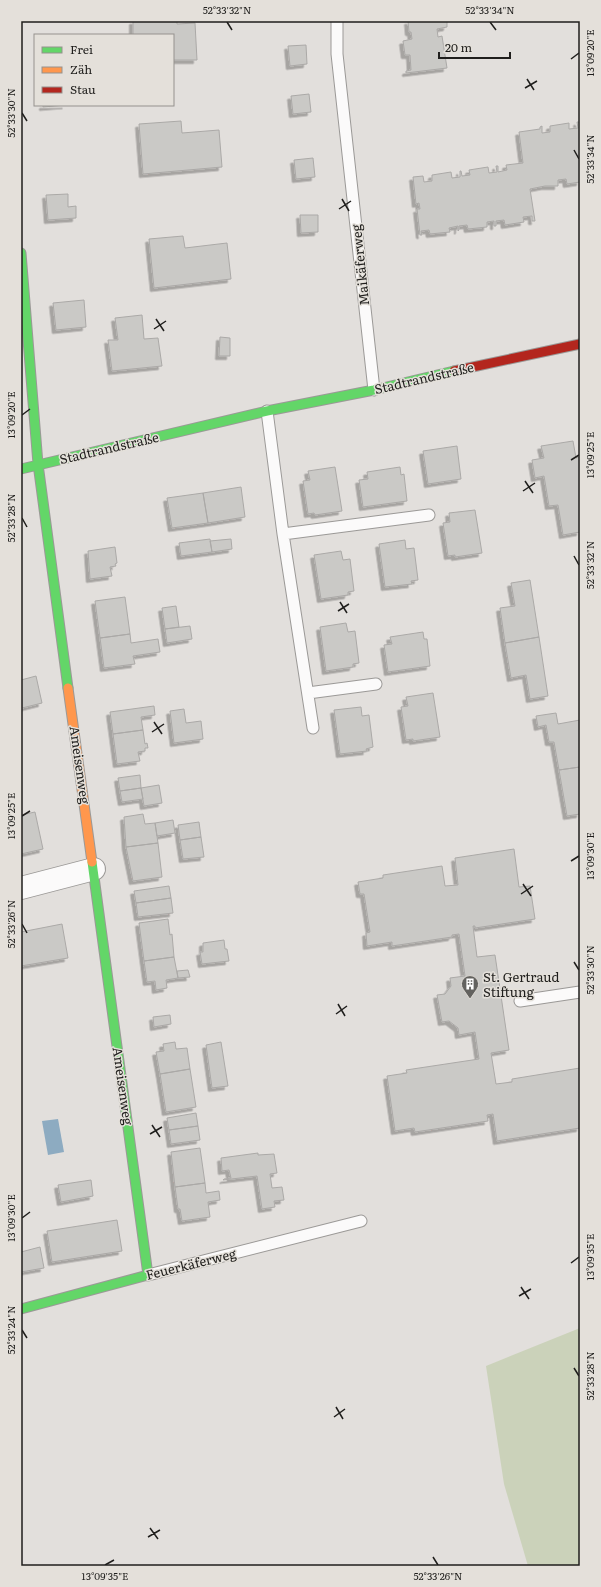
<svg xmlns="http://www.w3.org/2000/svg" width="601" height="1587" viewBox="0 0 601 1587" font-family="Literata,serif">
	<defs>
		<filter id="shadow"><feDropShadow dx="-3.5" dy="3.5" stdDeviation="0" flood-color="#0004"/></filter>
	</defs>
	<rect width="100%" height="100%" fill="#e2dfdc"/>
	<path fill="#cbd2ba" d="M580 1328V1566H528L504 1484 486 1366Z"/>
	<path fill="#8dabc1" d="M58 1119 64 1152 48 1155 42 1121Z"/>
	<path fill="#cac9c6" stroke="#aba9a7" filter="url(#shadow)" d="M133 21H177V24L195 23 197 60H173V35H133Z
		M408 21H447V27L437 29 438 37 442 36 447 68 406 73V71L411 70 410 55H405L403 41 412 39 411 32H409Z
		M306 45 307 64 290 66 288 46Z
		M309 94 311 112 293 114 291 96Z
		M43 105H66L43 107Z
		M181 121 182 133 219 130 222 167 143 174 139 124Z
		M577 122H579L580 128V182L567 184 566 179 558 180V186H545L530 189 535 221H532V216L523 217 524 222 505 225 504 220 496 221V226H494V221L487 222V227L468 229 467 225 459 226V230L458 231V226L449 228 450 232 430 234 429 230 421 231 422 235H420L417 209H420L419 203 416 204 413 177 423 176 424 182 432 181V175L451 172 452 178 460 177V171H461L462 176 470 175 469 170 488 167 489 173 497 172 496 166H498V172L507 170 506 165 523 163 519 132 540 129V127L542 126V133L550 132V126L569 123V129L578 128Z
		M313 158 315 177 296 179 294 160Z
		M68 194V207L76 206V218L48 220 46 195Z
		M300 215H318V232L301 233Z
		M183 236 185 248 227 243 231 279 154 288 149 239Z
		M84 300 86 327 56 330 53 303Z
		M142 315 144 339 158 338 162 366 112 371 108 340H118L115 318Z
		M220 337 230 338V356H219Z
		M573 441 576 458 580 457V532L563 535 558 505 549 506 544 476 535 478 532 460 544 458 541 446Z
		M457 446 461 479 428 484 423 451Z
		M335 467 342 511 315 515 314 513 308 514 303 481 310 480 308 471Z
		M400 467 401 475 404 474 407 501 363 507 359 480 368 479 367 472Z
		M241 487 245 517 208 523 203 493Z
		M203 493 208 523 172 528 167 498Z
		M475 510 482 553 455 557V555L448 556 443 523 450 522 449 513Z
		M210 539 212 552 181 556 179 543Z
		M231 539 232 549 212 552 210 541Z
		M405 540 406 549 414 548 418 580 411 581 412 584 385 587 379 544Z
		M115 547 117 563 115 564 116 566 110 567 112 576 90 579 88 551Z
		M341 551 343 560 350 559 354 591 348 592V595L321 599 314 555Z
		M530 580 539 637 505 643 500 608 515 606 511 583Z
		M125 597 130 634 100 638 95 601Z
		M176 606 179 627 165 629 162 608Z
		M346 623 348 632 355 631 359 663 353 664V667L326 671 320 627Z
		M190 626 192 639 167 643 165 629Z
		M423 632 424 639H427L430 666 388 672 384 645 392 644 390 637Z
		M130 634 131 643 158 639 160 652 133 656 135 664 104 668 100 638Z
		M539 637 548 696 530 699 526 675 511 678 505 643Z
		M36 676 42 703 22 708 21 680Z
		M433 693 440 737 413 741V739L406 740 401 707 408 706 406 697Z
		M154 706 155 715 141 717 143 730 113 734 110 712Z
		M361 707 362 716 369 715 373 747 366 749 367 751 340 754 334 710Z
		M184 709 186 723 201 721 203 739 174 743 170 711Z
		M556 713 558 724 580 720V767L559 770 554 742H549L546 725 538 727 536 716Z
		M143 730 145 744 147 743 148 748H145V751L138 752 140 761 117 764 113 734Z
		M580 767V814L567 816 559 770Z
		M140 775 141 788 120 791 118 778Z
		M159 785 162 803 144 806 141 788Z
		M141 788 143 799 122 802 120 791Z
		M35 812 43 849 21 854V815Z
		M143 814 145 824 155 823 158 843 126 847 124 817Z
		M173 820 175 833 157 836 155 823Z
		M199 822 201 837 180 840 178 825Z
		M201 837 204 857 183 859 180 840Z
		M158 843 162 877 133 881 126 847Z
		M514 849 519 887 530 886 535 919 475 928V926H473L477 957 495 955 509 1050 491 1053 496 1084 512 1082V1079L580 1068V1128L497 1141 493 1114 487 1115 488 1121 415 1132 414 1128 395 1131 387 1076 407 1073 406 1070 479 1059 475 1032 459 1035 458 1028 449 1021 442 1022 437 995 445 994 451 986 450 978 465 976 459 934 452 935V937L392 946V942L367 946 366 933 370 932 364 894H360L358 882 383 878V875L442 866 445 886 458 885 455 858Z
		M169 886 171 898 136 903 134 891Z
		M171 898 173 913 138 917 136 903Z
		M168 919 170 935 172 934 174 957 144 961 139 923Z
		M62 924 68 958 21 966V932Z
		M224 940 225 949H227L229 961 202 964 200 952H203V943Z
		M174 957 178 978 166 980 167 988 156 990 155 981 147 982 144 961Z
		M188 970 190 977 178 978 177 971Z
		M170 1015 171 1024 154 1027 153 1017Z
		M175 1042 176 1049 187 1048 190 1069 160 1074 156 1052 164 1051 163 1044Z
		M221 1042 228 1086 212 1088 206 1045Z
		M190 1069 196 1107 166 1112 160 1074Z
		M196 1113 198 1126 169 1130 167 1118Z
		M198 1126 200 1140 171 1144 169 1130Z
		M200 1148 205 1183 175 1187 171 1152Z
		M258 1153V1155L274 1154 277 1173 270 1174 272 1188 282 1187 284 1200 274 1201 275 1207 262 1209 257 1176 223 1180 224 1179 231 1178 229 1170 222 1171 221 1158Z
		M91 1180 93 1196 61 1202 58 1185Z
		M205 1183 206 1193 219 1191 220 1200 208 1202 210 1217 182 1221 180 1209H178L175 1187Z
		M117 1220 122 1251 52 1262 47 1231Z
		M40 1247 44 1268 21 1272V1252Z"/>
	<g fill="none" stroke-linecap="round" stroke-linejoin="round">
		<g stroke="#9b9997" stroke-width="13">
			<path id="lane" d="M337 21V54L374 390
				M267 411 283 534 313 728
				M283 534 429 515
				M308 693 376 684
				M520 1001 580 992
				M148 1275 361 1221"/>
		</g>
		<g stroke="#9b9997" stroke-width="24">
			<path id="street" d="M21 888 94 869"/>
		</g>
		<g stroke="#9b9997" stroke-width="11">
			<path id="fast" d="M21 253 38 464 68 688
				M21 469 267 411 374 390 454 371
				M21 1309 148 1275 92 862"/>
		</g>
		<g stroke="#9b9997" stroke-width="11">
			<path id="slow" d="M68 688 92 862"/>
		</g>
		<g stroke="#9b9997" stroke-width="11">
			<path id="jam" d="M454 371 580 344"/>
		</g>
		<use href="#lane" stroke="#fbfafa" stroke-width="11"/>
		<use href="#street" stroke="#fbfafa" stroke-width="22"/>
		<use href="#fast" stroke="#63d668" stroke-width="9"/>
		<use href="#slow" stroke="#ff974d" stroke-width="9"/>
		<use href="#jam" stroke="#b3261e" stroke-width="9"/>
	</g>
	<path fill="none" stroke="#1f1e1c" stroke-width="1.5" d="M227 22 232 30M490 22 496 30M571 59 579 53M527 79 534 90M525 88 537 81M22 113 27 121M574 150 579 159M342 199 349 211M339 209 351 201M156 319 164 331M154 329 166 321M22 415 30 409M571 460 579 455M525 481 533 493M523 491 535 483M22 518 27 527M574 556 579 565M340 602 347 613M338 611 349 604M154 722 162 734M152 732 164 724M22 816 30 811M571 861 579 856M523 884 531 896M521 894 533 886M22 924 27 933M574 962 579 970M338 1004 345 1016M336 1014 347 1006M152 1125 160 1137M150 1134 162 1127M22 1218 30 1212M571 1263 579 1257M521 1287 529 1299M519 1296 531 1289M22 1330 27 1338M574 1368 579 1376M336 1407 343 1419M334 1417 345 1409M150 1528 158 1539M148 1537 160 1530M433 1557 438 1565M105 1565 114 1560"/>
	<defs>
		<g id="building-pin" transform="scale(0.9)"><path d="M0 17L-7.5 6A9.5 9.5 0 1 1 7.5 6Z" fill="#63625f" stroke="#e4e0da"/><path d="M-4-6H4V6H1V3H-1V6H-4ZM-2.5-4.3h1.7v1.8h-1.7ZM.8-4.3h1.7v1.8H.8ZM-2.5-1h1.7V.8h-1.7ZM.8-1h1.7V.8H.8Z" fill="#fff"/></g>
	</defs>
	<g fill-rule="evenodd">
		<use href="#building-pin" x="470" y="984"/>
	</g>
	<g text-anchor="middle" stroke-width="3" stroke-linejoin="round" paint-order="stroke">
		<g font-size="13" fill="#1f1e1c" stroke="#e4e0da">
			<text transform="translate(360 265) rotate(-96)" y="5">Maikäferweg</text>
			<text transform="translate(424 378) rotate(-13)" y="5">Stadtrandstraße</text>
			<text transform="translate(109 448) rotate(-13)" y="5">Stadtrandstraße</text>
			<text transform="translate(80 765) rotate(82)" y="5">Ameisenweg</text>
			<text transform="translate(123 1086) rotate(82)" y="5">Ameisenweg</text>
			<text transform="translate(191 1264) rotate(-14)" y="5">Feuerkäferweg</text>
		</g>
		<g font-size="13" fill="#1f1e1c" stroke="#e4e0da" text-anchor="start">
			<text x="483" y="982">St. Gertraud<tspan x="483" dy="15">Stiftung</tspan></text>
		</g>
	</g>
	<rect width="601" height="1587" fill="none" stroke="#e4e0da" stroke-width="44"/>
	<rect x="34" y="34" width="140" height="72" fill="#e4e0da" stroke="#95928e"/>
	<rect x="42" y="47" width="20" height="6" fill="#63d668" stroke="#95928e"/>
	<text x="70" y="54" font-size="12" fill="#1f1e1c">Frei</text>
	<rect x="42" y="67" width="20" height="6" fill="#ff974d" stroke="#95928e"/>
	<text x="70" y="74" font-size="12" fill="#1f1e1c">Zäh</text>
	<rect x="42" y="87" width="20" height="6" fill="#b3261e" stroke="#95928e"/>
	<text x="70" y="94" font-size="12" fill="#1f1e1c">Stau</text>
	<path d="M439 52v6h71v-6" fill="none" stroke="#1f1e1c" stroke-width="2"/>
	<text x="445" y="52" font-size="12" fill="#1f1e1c" stroke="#e4e0da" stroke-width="3" paint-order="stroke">20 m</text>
	<rect x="22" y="22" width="557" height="1543" fill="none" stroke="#1f1e1c" stroke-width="1.5"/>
	<g font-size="10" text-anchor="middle" fill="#1f1e1c">
		<text x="227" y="14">52°33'32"N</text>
		<text x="490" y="14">52°33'34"N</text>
		<text transform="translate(590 53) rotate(-90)" y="4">13°09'20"E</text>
		<text transform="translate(11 113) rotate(-90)" y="4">52°33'30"N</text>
		<text transform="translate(590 159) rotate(-90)" y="4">52°33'34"N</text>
		<text transform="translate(11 415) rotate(-90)" y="4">13°09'20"E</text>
		<text transform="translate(590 455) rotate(-90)" y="4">13°09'25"E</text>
		<text transform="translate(11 518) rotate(-90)" y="4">52°33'28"N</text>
		<text transform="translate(590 565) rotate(-90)" y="4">52°33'32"N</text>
		<text transform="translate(11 816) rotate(-90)" y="4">13°09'25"E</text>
		<text transform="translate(590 856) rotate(-90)" y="4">13°09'30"E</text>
		<text transform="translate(11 924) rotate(-90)" y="4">52°33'26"N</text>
		<text transform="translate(590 970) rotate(-90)" y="4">52°33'30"N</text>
		<text transform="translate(11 1218) rotate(-90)" y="4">13°09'30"E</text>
		<text transform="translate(590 1257) rotate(-90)" y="4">13°09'35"E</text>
		<text transform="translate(11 1330) rotate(-90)" y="4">52°33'24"N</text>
		<text transform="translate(590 1376) rotate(-90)" y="4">52°33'28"N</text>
		<text x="105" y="1580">13°09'35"E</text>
		<text x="438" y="1580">52°33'26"N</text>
	</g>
</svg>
